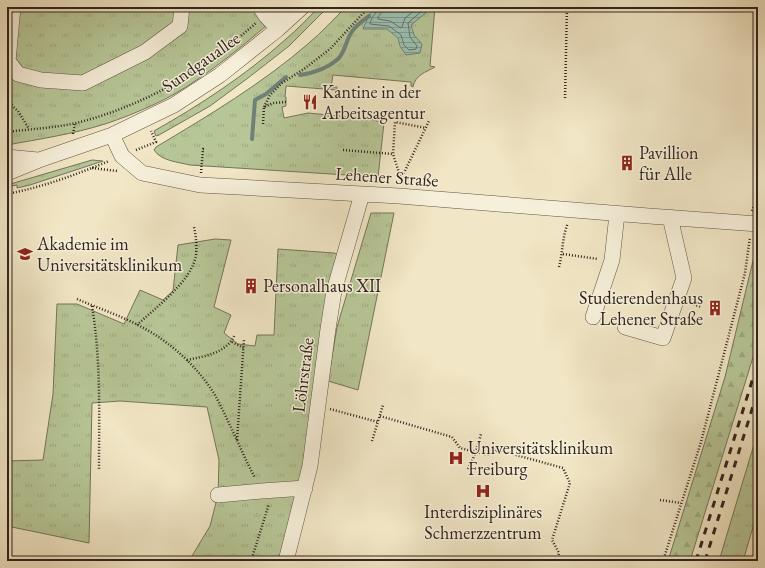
<svg xmlns="http://www.w3.org/2000/svg" width="765" height="568" viewBox="0 0 765 568" font-family="'EB Garamond',serif">
	<defs>
		<pattern id="grass-tufts" width="24" height="20" patternUnits="userSpaceOnUse"><rect width="24" height="20" fill="#b7c697"/><path d="M3 7l-1-3M5 7V3M7 7l1-3M15 17l-1-3M17 17v-4M19 17l1-3" fill="none" stroke="#9eaa82"/></pattern>
		<pattern id="forest-firs" width="22" height="20" patternUnits="userSpaceOnUse"><rect width="22" height="20" fill="#b7c697"/><path d="M5 1l3.5 6h-7zM16 11l3.5 6h-7z" fill="#9eaa82"/></pattern>
		<pattern id="water-rules" width="6" height="5" patternUnits="userSpaceOnUse"><rect width="6" height="5" fill="#9bc0b2"/><path d="M0 2.5h6" fill="none" stroke="#7f9c90"/></pattern>
	</defs>
	<rect width="100%" height="100%" fill="#f1e6c5"/>
	<filter id="stains"><feTurbulence type="fractalNoise" baseFrequency=".005" numOctaves="4"/><feColorMatrix values="0 0 0 0 .2 0 0 0 0 .09 0 0 0 0 .02 0 0 0 .5 -.17"/></filter>
	<radialGradient id="worn" r=".72"><stop offset=".6" stop-color="#630" stop-opacity="0"/><stop offset="1" stop-color="#630" stop-opacity=".3"/></radialGradient>
	<path fill="url(#grass-tufts)" stroke="#74755a" d="M7 7H288C258 33 228 59 195 81 170 99 135 114 105 124 73 134 40 139 7 145Z
		M319 7H328L289 46 248 78 210 106 159 135 156 136 154 131C200 105 246 75 286 39 298 29 308 18 319 7Z
		M346 7H435L430 66 435 67C426 72 415 75 413 87L411 86V82L333 75 331 87H337V90L286 86 285 97H286V106L282 107 284 118 308 113 370 119 384 123 378 177 190 165C178 162 161 161 154 150L156 147C208 116 263 83 309 43 322 32 334 19 346 7Z
		M92 160 103 161 30 185 17 188V185L7 187V185Z
		M371 213H394L358 390 328 381 337 327Z
		M215 239 231 240 214 307 231 315 224 333 238 344 255 346 257 335H274L278 249 334 253 339 255 309 443 281 561H189L210 526 218 495 219 460 207 407 120 401 92 403 89 543 7 526V461L43 460 53 394 57 304H77L124 324 140 290 163 300 173 291 178 245Z
		M758 431V510L743 561H719Z"/>
	<path fill="url(#forest-firs)" stroke="#74755a" d="M758 240V341L690 561H668L725 377Z"/>
	<path fill="url(#water-rules)" stroke="#708277" d="M377 7H429L428 11 411 25 414 35 422 44 420 53 406 55 400 46 398 38 387 29H363L371 11Z"/>
	<g fill="none" stroke-linecap="round" stroke-linejoin="round">
		<path stroke="#667268" stroke-width="1" d="M378 7C378 13 371 16 370 24L389 26 401 35 404 45 409 50 416 49 417 46 410 37 408 23 424 9 425 7
			M383 7 382 12 378 17V19L390 21 401 28 402 27 405 18 419 7"/>
		<path stroke="#708277" stroke-width="4" d="M300 75C313 73 328 68 338 59 345 52 346 41 351 33 355 26 362 21 369 16
			M252 139 255 100 266 94 286 77"/>
		<g stroke="#605448" stroke-width="16">
			<path id="minor" d="M13 7 8 61 18 74 41 80 83 83 145 52 180 26 182 7
				M260 7 266 16 278 29
				M277 7 289 19
				M112 135 122 156 142 173 200 185 399 196 649 216 758 224
				M7 157 38 160
				M7 173 39 160 112 135 174 105 220 75 278 29 302 7
				M593 317 612 260 617 214
				M625 327 663 338 684 278 670 217
				M218 495 262 491 305 488
				M286 561 310 466 328 329 334 291 362 194"/>
		</g>
		<path stroke="#30241e" stroke-width="2.5" stroke-dasharray="1 2" stroke-linecap="butt" d="M565 98 567 7
			M7 101 18 111 29 129
			M264 107 270 95 282 83 304 69 330 49 369 7
			M263 124 264 107 273 103 286 102
			M7 132C30 129 54 128 76 123 125 111 177 86 216 56 230 46 243 34 256 23
			M73 134 75 123
			M136 150 156 142 151 131
			M343 150 393 154
			M92 168 117 171
			M201 173 203 149H205
			M401 179 393 154 395 122 426 128
			M401 179 429 121
			M7 194C43 187 75 175 109 161
			M752 211 758 195
			M563 254 598 259
			M559 267C563 252 562 237 568 223
			M626 298 634 301
			M77 299C100 309 125 317 147 330 174 345 199 369 215 395 229 421 241 451 255 478
			M688 302 701 307
			M92 306C101 360 99 415 99 469
			M137 325C156 307 192 281 196 255 197 245 196 236 194 227
			M232 342 244 348
			M187 360C206 356 227 353 235 334
			M330 409 378 422
			M380 416 452 437 460 448 487 455 498 450 563 468 570 483 552 540 559 553 557 561
			M237 440 244 339
			M372 441 383 405
			M468 469 476 452 481 434
			M660 500 681 503
			M251 561 269 504
			M663 561 701 442 745 273 750 237"/>
		<use href="#minor" stroke="#f6efd9" stroke-width="15"/>
		<path stroke="#30241e" stroke-width="3" stroke-dasharray="7 7" stroke-linecap="butt" d="M696 561 758 362
			M705 561 758 390"/>
	</g>
	<defs>
		<g id="restaurant-bare" transform="scale(1.2)"><path d="M-5-6h1v4h1v-4h1v4h1v-4h1v5L-1.5 .5V6h-2V.5L-5-1ZM5-6V6H3V1.5H1.5Q1.5-4 5-6Z" fill="#8f2418" stroke="#f6efd9" stroke-width="2.5" paint-order="stroke"/></g>
		<g id="building-bare" transform="scale(1.2)"><path d="M-4-6H4V6H1V3H-1V6H-4ZM-2.5-4.3h1.7v1.8h-1.7ZM.8-4.3h1.7v1.8H.8ZM-2.5-1h1.7V.8h-1.7ZM.8-1h1.7V.8H.8Z" fill="#8f2418" stroke="#f6efd9" stroke-width="2.5" paint-order="stroke"/></g>
		<g id="university-bare" transform="scale(1.2)"><path d="M0-5L7-2L0 1L-7-2ZM-4 1L0 2.5L4 1V4Q0 6-4 4Z" fill="#8f2418" stroke="#f6efd9" stroke-width="2.5" paint-order="stroke"/></g>
		<g id="hospital-bare" transform="scale(1.2)"><path d="M-5-5h3v3.5h4V-5h3V5h-3V1.5h-4V5h-3Z" fill="#8f2418" stroke="#f6efd9" stroke-width="2.5" paint-order="stroke"/></g>
	</defs>
	<g fill-rule="evenodd">
		<use href="#restaurant-bare" x="310" y="102"/>
		<use href="#building-bare" x="627" y="163"/>
		<use href="#university-bare" x="25" y="254"/>
		<use href="#building-bare" x="251" y="286"/>
		<use href="#building-bare" x="715" y="308"/>
		<use href="#hospital-bare" x="456" y="458"/>
		<use href="#hospital-bare" x="483" y="491"/>
	</g>
	<g text-anchor="middle" stroke-width="3" stroke-linejoin="round" paint-order="stroke">
		<g font-size="18" fill="#30241e" stroke="#f6efd9">
			<text transform="translate(201 62) rotate(-35)" y="6">Sundgauallee</text>
			<text transform="translate(387 177) rotate(4)" y="6">Lehener Straße</text>
			<text transform="translate(303 375) rotate(-83)" y="6">Löhrstraße</text>
		</g>
		<g font-size="18" fill="#30241e" stroke="#f6efd9" text-anchor="start">
			<text x="322" y="98">Kantine in der<tspan x="322" dy="21">Arbeitsagentur</tspan></text>
			<text x="639" y="159">Pavillion<tspan x="639" dy="21">für Alle</tspan></text>
			<text x="37" y="250">Akademie im<tspan x="37" dy="21">Universitätsklinikum</tspan></text>
			<text x="263" y="292">Personalhaus XII</text>
			<text x="703" y="304" text-anchor="end">Studierendenhaus<tspan x="703" dy="21">Lehener Straße</tspan></text>
			<text x="468" y="454">Universitätsklinikum<tspan x="468" dy="21">Freiburg</tspan></text>
			<text x="483" y="518" text-anchor="middle">Interdisziplinäres<tspan x="483" dy="21">Schmerzzentrum</tspan></text>
		</g>
	</g>
	<rect width="765" height="568" fill="none" stroke="#f1e6c5" stroke-width="24"/>
	<rect x="8" y="8" width="749" height="552" fill="none" stroke="#30241e" stroke-width="2"/>
	<rect x="12" y="12" width="741" height="544" fill="none" stroke="#30241e"/>
	<rect width="100%" height="100%" filter="url(#stains)"/>
	<rect width="100%" height="100%" fill="url(#worn)"/>
</svg>
